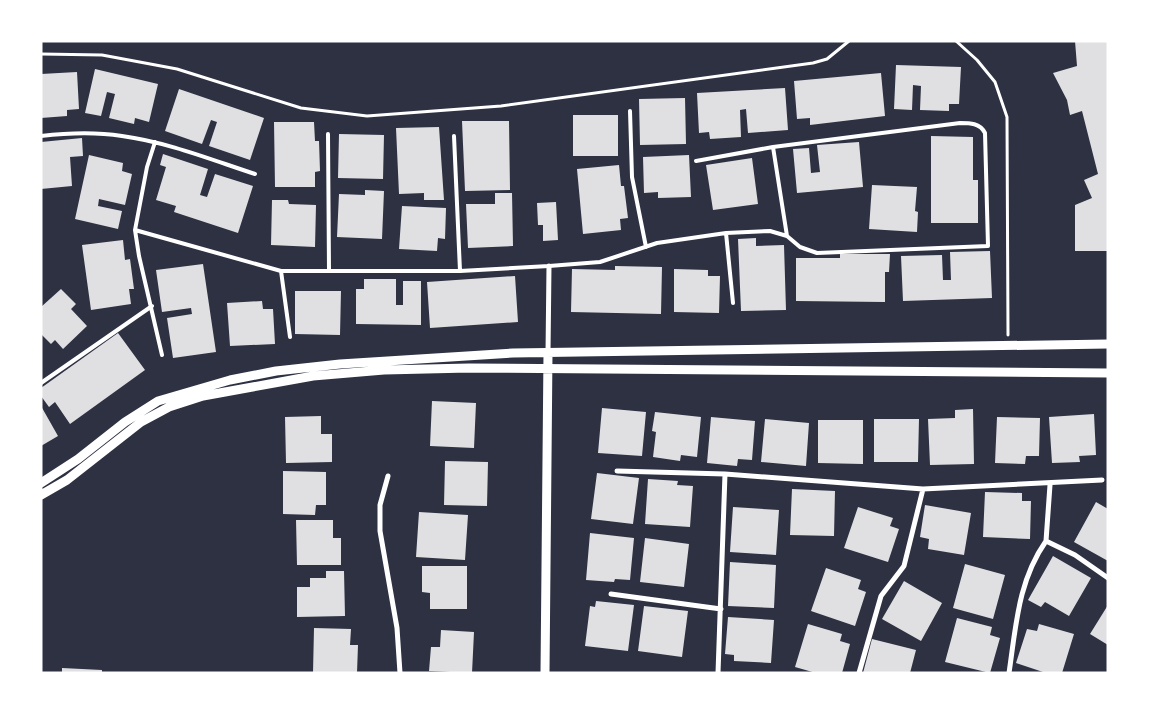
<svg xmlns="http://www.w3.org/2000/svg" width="1149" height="714" viewBox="0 0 1149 714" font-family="'Public Sans',sans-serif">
	<rect width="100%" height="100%" fill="#2d3142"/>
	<path fill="#e0e0e3" d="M1075 41H1108V251H1075V205L1092 198 1084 180 1098 174 1082 111 1070 115 1067 100 1053 73 1077 66Z
		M896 65 961 67 959 104H949V111L920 110 921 86 913 85 912 110 894 109Z
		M95 69 158 84 149 122 135 118 134 124 109 118 115 94 107 92 101 116 85 113Z
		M77 72 79 109 67 110V116L41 118V74Z
		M881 73 885 116 810 125V118L797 119 794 81Z
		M785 88 788 130 748 133 746 109 740 110 741 137 710 139 709 132 699 133 697 93Z
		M179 89 264 118 250 160 209 146 217 122 211 120 202 144 165 131Z
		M685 98 686 144 640 145 639 99Z
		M573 115H618V156H573Z
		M462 121H509L510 190 465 191Z
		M274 122H314L315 141H319L320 171 315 172V187H275Z
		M439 127 444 200H424V193L399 194 396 128Z
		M339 134 384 135 383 179 338 178Z
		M931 136 973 137V180H978V223H931Z
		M82 138 83 156 70 157 72 186 41 189V142Z
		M859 142 863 187 797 193 793 149 809 148 811 173 820 172 817 145Z
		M163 154 208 169 200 195 207 197 215 174 253 186 238 233 174 212 176 206 156 200 166 167 160 165Z
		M89 155 123 163 122 171 132 174 125 205 99 199 98 206 122 211 118 229 75 219Z
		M689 155 691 197 658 198V192L644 193 643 157Z
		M752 158 758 204 713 210 706 165Z
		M619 165 621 186H624L628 218 620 219 621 230 583 234 577 169Z
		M872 185 917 187 915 211 918 212 917 232 869 229Z
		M365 190 384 191 382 239 337 237 339 194 365 195Z
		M495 193H512L513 246 468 248 466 204H495Z
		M272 200H288L289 204 316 205 315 247 271 245Z
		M556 202 558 240 543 241V225H538L537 203Z
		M402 206 446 208 445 239 438 238 437 251 399 249Z
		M756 238V246L784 245 786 310 741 311 738 239Z
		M123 240 125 260 130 259 134 289H129L131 304 91 310 82 245Z
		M990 251 992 298 903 301 901 256 942 255 943 280H951L950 252Z
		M840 254H890L889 272H885V302L796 301V258H840Z
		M203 264 216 352 173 358 167 318 192 314 191 308 162 312 156 270Z
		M615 266 662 267 661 314 571 312 572 269 615 270Z
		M674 269 708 270V276H720L719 313 674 312Z
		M515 276 518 322 430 328 427 282Z
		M364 279H396V305H403V281H421V325L356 324V289H364Z
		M61 289 76 304 71 309 87 326 63 349 55 340 51 344 41 334V307Z
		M295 291H341L340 335 295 334Z
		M262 301 263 309H273L275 344 230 346 227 303Z
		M118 333 145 370 70 424 55 402 49 407 41 396V388Z
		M432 401 476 403 474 448 430 446Z
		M41 406 58 436 41 446Z
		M602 408 646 412 642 456 598 453Z
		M973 409 974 464 930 465 928 419 955 418V410Z
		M655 412 701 417 697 457 681 455 680 461 653 457 656 432 652 431Z
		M1094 414 1096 455 1079 456 1080 462 1052 463 1049 417Z
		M321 416V434H332V462L286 463 285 417Z
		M711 417 755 421 752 460 738 459 737 466 707 463Z
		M997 417 1040 418 1039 456H1026L1025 464 995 463Z
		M765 419 809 423 806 466 761 462Z
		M874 419H919L918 462H874Z
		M818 420H863V464L818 463Z
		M445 461 488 462 487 506 444 505Z
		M283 471 326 472V505H316L315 515 283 514Z
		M597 473 639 478 633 524 591 519Z
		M648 479 678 481 677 485 693 486 690 527 645 524Z
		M792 489 835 491 834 536 790 535Z
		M985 492 1022 493V501H1031L1030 539 983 537Z
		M1096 502 1108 509V561L1074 542Z
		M925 505 971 513 964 555 928 549 929 539 920 537Z
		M733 507 779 510 776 555 730 552Z
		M858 507 893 518 890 526 899 529 888 562 844 548Z
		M419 512 468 515 465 560 416 557Z
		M296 520H333V538H341V565H297Z
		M590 533 634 538 630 580 615 579 614 582 586 580Z
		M645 538 689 544 684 587 640 582Z
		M1053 556 1091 578 1069 616 1045 602 1041 607 1028 600Z
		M730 562 776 565 774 608 728 606Z
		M965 564 1005 575 993 619 953 608Z
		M422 566H467V609H430V593L422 592Z
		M826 568 861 580 858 589 866 592 855 626 811 611Z
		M326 571H344L345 616 297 617V587H310V578H326Z
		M904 581 942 603 921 641 882 619Z
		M596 601 634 605 628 651 585 646 590 606 595 607Z
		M1108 605V645L1090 634Z
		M644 606 688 611 682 657 638 651Z
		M728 617 774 620 771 663 734 661V655L725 654Z
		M957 618 992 627 990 635 1000 638 990 673 945 662Z
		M808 624 842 634 840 641 850 644 842 673H816L795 667Z
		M1039 624 1074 634 1062 673H1046L1016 663 1027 629 1037 631Z
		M314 628 351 629 350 645H358L357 673H313Z
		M441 630 474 632 472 673 429 671 431 647H440Z
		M872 639 916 650 910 673H863Z
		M62 668 102 670V673H62Z"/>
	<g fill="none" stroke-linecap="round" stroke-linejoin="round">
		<path stroke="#fff" stroke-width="3" d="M956 41 977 60 995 82 1007 117 1008 335
			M41 54 102 55 177 69 301 108 367 116 501 106 813 63 827 59 849 41"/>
		<path stroke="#fff" stroke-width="4" d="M630 111 632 177 646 247
			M328 134 329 270
			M41 136C67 133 96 132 122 136 167 142 212 160 255 174
			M454 136 460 271
			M155 142 147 167 135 230 139 256 162 355
			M773 147 787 236
			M135 230 281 271H460L549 266 600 262 657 243 726 233 770 231 787 236 800 247 817 253 988 246 985 133C980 123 970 123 960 123L773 147 696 161
			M726 233 733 303
			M281 271 290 337
			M41 383 152 306"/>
		<path stroke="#fff" stroke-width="5" d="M548 353 549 266
			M617 471 725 474 923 489 1102 480
			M388 476 380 505V531L397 628 400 673
			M1046 541 1075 555 1108 578
			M1046 541 1050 485
			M611 594 721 609
			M718 673 725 474
			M859 673 881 596 904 566 923 489
			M1009 673C1016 626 1018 581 1046 541"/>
		<path stroke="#fff" stroke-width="9" d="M41 483 78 459 125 422 158 401 230 380 276 371 340 364 513 353 1108 344
			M41 495 67 480 141 422 169 407 203 396 313 376 384 370 469 368 1108 373
			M545 673 548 353"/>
	</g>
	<rect width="1149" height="714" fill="none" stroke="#ffffff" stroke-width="85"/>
</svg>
